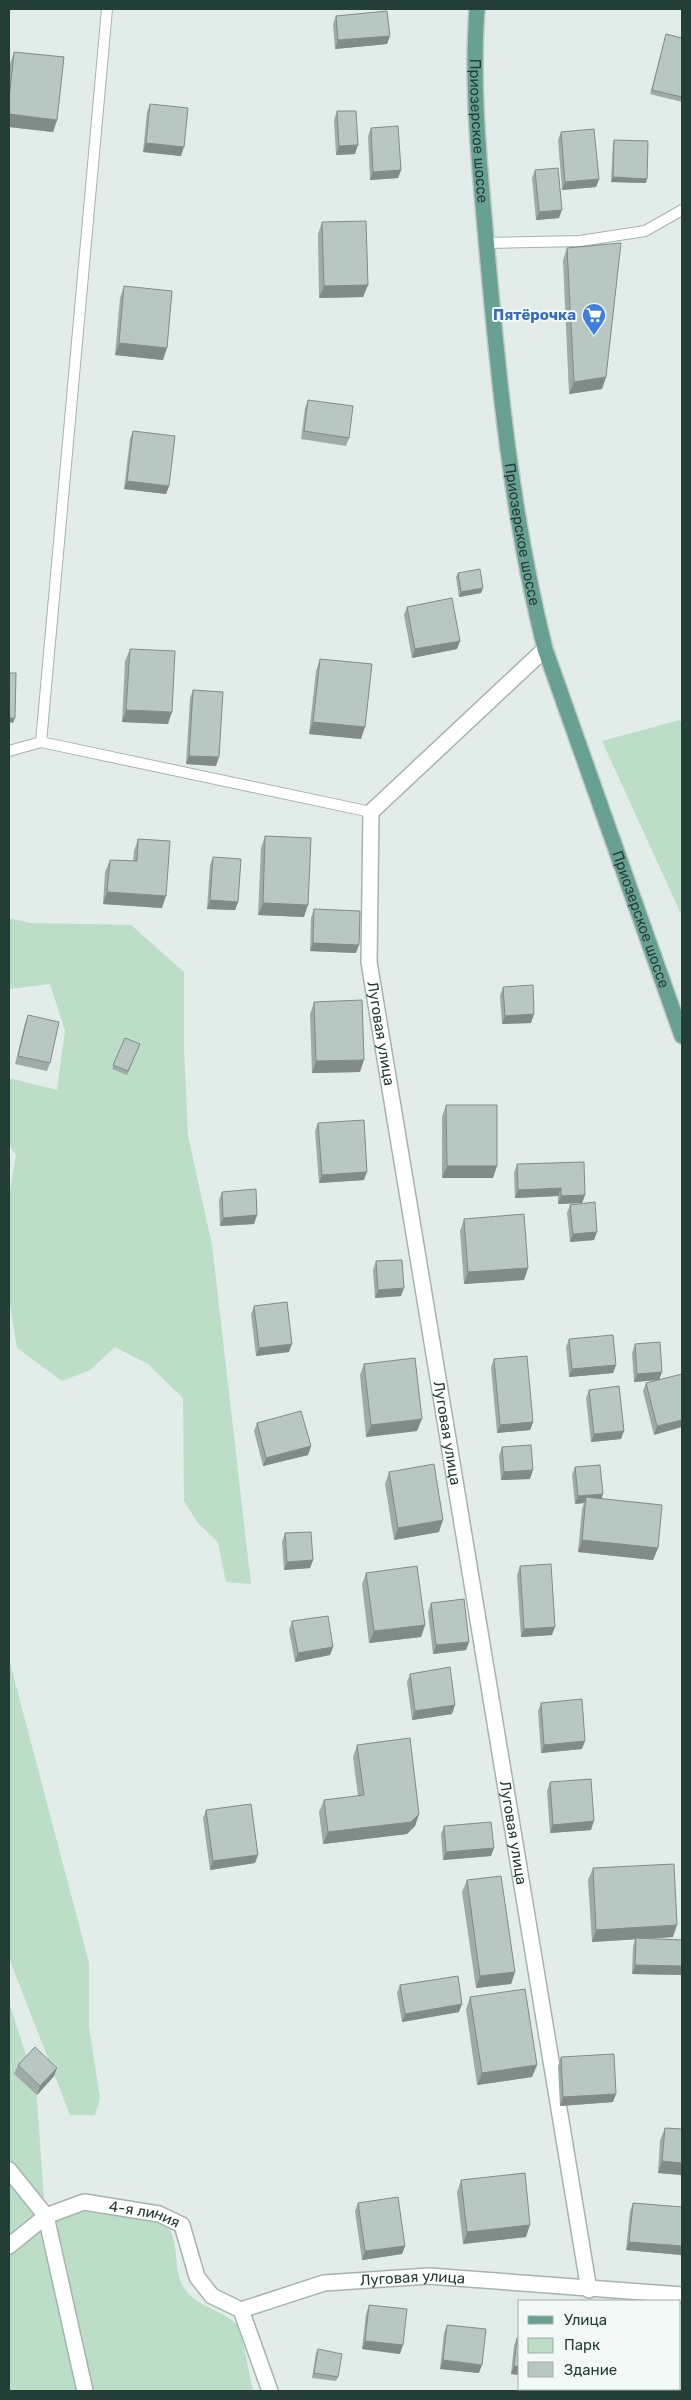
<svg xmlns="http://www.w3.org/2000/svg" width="691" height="2400" viewBox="0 0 691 2400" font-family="Rubik,sans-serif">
	<rect width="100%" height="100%" fill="#e2ece8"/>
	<path fill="#bcddc6" d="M680 720 682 726V916L602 741Z
		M9 918 30 923 131 925 184 972V1049L188 1136 212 1245 251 1584 226 1582 218 1542 198 1523 184 1501 183 1398 148 1364 115 1347 90 1370 62 1381 17 1348 9 1300V1195L16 1155 9 1145V1078L57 1090 65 1031 50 984 9 989Z
		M9 1659 89 1963V2027L100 2099 95 2115H70L9 1958Z
		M9 2002 36 2086 44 2200 57 2217C66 2215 77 2211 87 2210 97 2210 146 2216 155 2220 161 2222 170 2228 172 2234 179 2254 173 2275 187 2292 203 2310 225 2310 240 2328L253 2391H9Z"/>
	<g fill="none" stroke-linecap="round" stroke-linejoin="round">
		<g stroke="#a5b4af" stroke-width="12">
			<path id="lane" d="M487 243 580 241 645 231 682 210
				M41 742 107 9
				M9 751 41 742 371 812"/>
		</g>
		<g stroke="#a5b4af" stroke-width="18">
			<g id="street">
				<path id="s1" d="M545 649 371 812 369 962 589 2290"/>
				<path d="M9 2170 46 2216 85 2391"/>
				<path id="s2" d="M9 2246 46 2216 84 2202 159 2214 182 2225 197 2277 212 2296 241 2310"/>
				<path id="s3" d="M241 2310 324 2283 429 2276 682 2295"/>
				<path d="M241 2310 270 2391"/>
			</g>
		</g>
		<g stroke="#c1c9c7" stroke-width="18">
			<g id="primary">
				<path id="s4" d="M477 9C471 89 480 170 487 250 499 385 512 517 545 649L682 1036"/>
			</g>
		</g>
		<use href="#lane" stroke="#fff" stroke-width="10"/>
		<use href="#street" stroke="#fff" stroke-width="15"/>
		<use href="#primary" stroke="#68a194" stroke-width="15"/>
	</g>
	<path fill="#9eaba6" d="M336 16 387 44 335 49 333 24Z
		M666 34 682 38V102L650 94Z
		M14 52 57 120 53 132 9 127V72L10 64Z
		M150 104 181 156 143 152 147 112Z
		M337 111 355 154 336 155 334 120Z
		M371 128 401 170 398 178 370 180 368 136Z
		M561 132 599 179 596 187 562 190 558 140Z
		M614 140 646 183 611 182 613 144Z
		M535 170 559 218 536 220 532 178Z
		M322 222 368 285 363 297 319 298 318 234Z
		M567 248 606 377 602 389 569 394 563 260Z
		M124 286 163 360 115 355 120 298Z
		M308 400 349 438 346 446 301 439 305 408Z
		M133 431 169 486 166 494 124 489 130 439Z
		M458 573 483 588 481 593 459 597 456 577Z
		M407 607 460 641 457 649 412 658 404 615Z
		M130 649 168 724 122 722 125 661Z
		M320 659 361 739 309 734 316 671Z
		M193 690 216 766 186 764 190 698Z
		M265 836 304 917 258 915 261 848Z
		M138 839 162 908 103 904 105 872 110 860 133 861 134 851Z
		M213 857 238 902 235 910 207 909 210 865Z
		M314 909 356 953 310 951 311 918Z
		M503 987 531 1023 502 1024 500 996Z
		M314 1002 360 1072 312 1073 310 1014Z
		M28 1015 50 1063 47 1071 15 1064 25 1023Z
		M125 1038 138 1049 127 1075 112 1069Z
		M446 1105 493 1178H442V1117Z
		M318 1123 364 1180 319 1183 315 1131Z
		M517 1164 585 1195 582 1203 558 1204V1196L515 1198 514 1173Z
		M222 1192 257 1215 254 1224 220 1226 219 1200Z
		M570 1205 594 1240 570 1242 567 1213Z
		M464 1219 528 1268 524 1280 464 1284 460 1231Z
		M376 1261 401 1296 375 1298 373 1270Z
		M254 1306 289 1352 256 1356 251 1314Z
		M569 1339 616 1365 613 1373 569 1377 566 1347Z
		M635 1344 662 1372 659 1380 682 1374 654 1435 643 1391 646 1383 657 1380 634 1382 632 1353Z
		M494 1359 533 1422 530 1430 497 1433 491 1367Z
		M364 1364 417 1431 366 1437 360 1375Z
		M589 1390 621 1439 591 1442 586 1398Z
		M257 1423 311 1446 308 1455 263 1466 254 1431Z
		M502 1447 530 1479 501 1480 499 1456Z
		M575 1467 603 1494 601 1499 658 1548 653 1560 578 1552 582 1509 584 1503 575 1504 572 1475Z
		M389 1472 439 1532 394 1540 385 1484Z
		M285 1533 313 1560 310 1568 284 1570 282 1542Z
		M520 1566 552 1635 521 1637 517 1575Z
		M366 1573 425 1625 421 1637 369 1643 362 1584Z
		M431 1603 469 1642 466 1650 433 1654 428 1612Z
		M292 1621 333 1647 330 1655 295 1662 289 1630Z
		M410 1674 452 1714 412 1720 407 1682Z
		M541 1703 582 1749 541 1753 538 1711Z
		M357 1745 419 1814 415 1826 407 1834 323 1844 319 1812 324 1800 358 1796 353 1757Z
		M550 1782 591 1830 550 1833 547 1791Z
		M206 1810 255 1863 210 1870 203 1818Z
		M444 1826 491 1856 443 1860 441 1834Z
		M593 1868 673 1937 647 1939 682 1940V1975L632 1974 633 1947 635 1939 592 1942 588 1880Z
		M467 1880 515 1972 511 1984 476 1988 462 1892Z
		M400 1985 459 2012 402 2022 397 1993Z
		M470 1997 537 2065 532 2077 477 2085 466 2009Z
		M561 2057 613 2102 560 2106 558 2066Z
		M18 2065 54 2076 37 2095 14 2074Z
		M665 2128 682 2129V2175L658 2173 660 2140Z
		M461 2180 526 2237 463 2244 457 2192Z
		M358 2203 405 2246 402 2254 362 2260 355 2211Z
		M633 2203 682 2207V2255L626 2250 630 2211Z
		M369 2305 400 2354 362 2349 366 2314Z
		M447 2325 479 2373 440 2369 444 2333Z
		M517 2338H520V2375L511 2374 514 2346Z
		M318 2349 338 2377 336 2381 312 2378 316 2353Z"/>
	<path fill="#818b87" d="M390 36 387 44 335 49 338 40Z
		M9 114 57 120 53 132 9 127Z
		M146 143 184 147 181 156 143 152Z
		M358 145 355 154 336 155 339 146Z
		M401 170 398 178 370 180 373 172Z
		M613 177 647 179 646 183 611 182Z
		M599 179 596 187 562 190 565 182Z
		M562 210 559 218 536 220 539 212Z
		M368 285 363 297 319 298 324 286Z
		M119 343 167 348 163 360 115 355Z
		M606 377 602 389 569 394 574 382Z
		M127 481 169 486 166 494 124 489Z
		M483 588 481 593 459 597 461 592Z
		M460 641 457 649 412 658 415 649Z
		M126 710 172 712 168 724 122 722Z
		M9 718H15L13 723 9 722Z
		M313 722 365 727 361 739 309 734Z
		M189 756 219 757 216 766 186 764Z
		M107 892 166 896 162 908 103 904Z
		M210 900 238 902 235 910 207 909Z
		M263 903 308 905 304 917 258 915Z
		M313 943 359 945 356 953 310 951Z
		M534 1014 531 1023 502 1024 505 1016Z
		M364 1060 360 1072 312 1073 316 1061Z
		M447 1166H497L493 1178H442Z
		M367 1172 364 1180 319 1183 322 1175Z
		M561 1188 558 1196 515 1198 518 1190Z
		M585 1195 582 1203 558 1204 561 1196Z
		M257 1215 254 1224 220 1226 223 1218Z
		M597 1232 594 1240 570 1242 573 1234Z
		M528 1268 524 1280 464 1284 468 1272Z
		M404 1288 401 1296 375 1298 378 1290Z
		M292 1344 289 1352 256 1356 259 1348Z
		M616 1365 613 1373 569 1377 572 1369Z
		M662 1372 659 1380 634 1382 637 1374Z
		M422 1419 417 1431 366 1437 371 1425Z
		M682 1420V1427L654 1435 657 1426Z
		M533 1422 530 1430 497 1433 500 1425Z
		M624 1431 621 1439 591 1442 594 1434Z
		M311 1446 308 1455 263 1466 266 1458Z
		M533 1470 530 1479 501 1480 504 1472Z
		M603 1494 600 1502 586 1497 584 1503 575 1504 578 1496Z
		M443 1520 439 1532 394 1540 398 1528Z
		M582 1540 658 1548 653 1560 578 1552Z
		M313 1560 310 1568 284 1570 287 1562Z
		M425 1625 421 1637 369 1643 374 1631Z
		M555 1627 552 1635 521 1637 524 1629Z
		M469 1642 466 1650 433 1654 436 1645Z
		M333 1647 330 1655 295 1662 298 1653Z
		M455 1705 452 1714 412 1720 415 1711Z
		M585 1741 582 1749 541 1753 544 1745Z
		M419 1814 415 1826 407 1834 323 1844 328 1832Z
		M594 1821 591 1830 550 1833 553 1825Z
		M494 1848 491 1856 443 1860 446 1852Z
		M258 1855 255 1863 210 1870 213 1861Z
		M677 1925 673 1937 592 1942 596 1930Z
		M635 1965 682 1966V1975L632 1974Z
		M515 1972 511 1984 476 1988 480 1976Z
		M462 2004 459 2012 402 2022 405 2014Z
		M537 2065 532 2077 477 2085 482 2073Z
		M57 2068 54 2076 37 2095 40 2086Z
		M616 2094 613 2102 560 2106 563 2097Z
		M662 2161 682 2163V2175L658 2173Z
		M530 2225 526 2237 463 2244 467 2232Z
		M629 2242 682 2246V2255L626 2250Z
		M405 2246 402 2254 362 2260 365 2251Z
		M365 2341 403 2345 400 2354 362 2349Z
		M443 2360 482 2365 479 2373 440 2369Z
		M514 2366 520 2367V2375L511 2374Z"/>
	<path fill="#b8c7c1" stroke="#818b87" d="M387 11 390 36 338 40 336 16Z
		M666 34 682 38V97L652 90Z
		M14 52 64 57 57 120 9 114V100Z
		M150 104 188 108 184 147 146 143Z
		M337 111H356L358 145 339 146Z
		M398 126 401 170 373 172 371 128Z
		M594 129 599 179 565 182 561 132Z
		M614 140 648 141 647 179 613 177Z
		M558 168 562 210 539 212 535 170Z
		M366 221 368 285 324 286 322 222Z
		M621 243 606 377 574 382 567 248Z
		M124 286 172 291 167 348 119 343Z
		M308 400 353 406 349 438 304 431Z
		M133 431 175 436 169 486 127 481Z
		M480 569 483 588 461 592 458 573Z
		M452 598 460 641 415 649 407 607Z
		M130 649 175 651 172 712 126 710Z
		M320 659 372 664 365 727 313 722Z
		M9 673H16L15 718H9Z
		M193 690 223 692 219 757 189 756Z
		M265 836 311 838 308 905 263 903Z
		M138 839 170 841 166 896 107 892 110 860 137 861Z
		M213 857 241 859 238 902 210 900Z
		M314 909 360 911 359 945 313 943Z
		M533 985 534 1014 505 1016 503 987Z
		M362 1000 364 1060 316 1061 314 1002Z
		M28 1015 59 1022 50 1063 18 1056Z
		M125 1038 140 1044 128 1071 113 1065Z
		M446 1105H497V1166H447Z
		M364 1120 367 1172 322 1175 318 1123Z
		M584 1162 585 1195 561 1196V1188L518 1190 517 1164Z
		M256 1189 257 1215 223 1218 222 1192Z
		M595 1202 597 1232 573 1234 570 1205Z
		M524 1214 528 1268 468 1272 464 1219Z
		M402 1260 404 1288 378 1290 376 1261Z
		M287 1302 292 1344 259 1348 254 1306Z
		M613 1335 616 1365 572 1369 569 1339Z
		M660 1342 662 1372 637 1374 635 1344Z
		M527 1356 533 1422 500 1425 494 1359Z
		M415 1358 422 1419 371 1425 364 1364Z
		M682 1374V1420L657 1426 646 1383Z
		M619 1386 624 1431 594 1434 589 1390Z
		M301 1411 311 1446 266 1458 257 1423Z
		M531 1445 533 1470 504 1472 502 1447Z
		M434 1464 443 1520 398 1528 389 1472Z
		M600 1465 603 1494 578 1496 575 1467Z
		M586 1497 662 1505 658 1548 582 1540Z
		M311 1532 313 1560 287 1562 285 1533Z
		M551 1564 555 1627 524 1629 520 1566Z
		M417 1566 425 1625 374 1631 366 1573Z
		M464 1599 469 1642 436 1645 431 1603Z
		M328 1616 333 1647 298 1653 292 1621Z
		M450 1667 455 1705 415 1711 410 1674Z
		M582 1699 585 1741 544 1745 541 1703Z
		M410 1738 419 1814 411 1822 328 1832 324 1800 364 1795 357 1745Z
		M591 1779 594 1821 553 1825 550 1782Z
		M251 1804 258 1855 213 1861 206 1810Z
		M491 1822 494 1848 446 1852 444 1826Z
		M674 1864 677 1925 596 1930 593 1868Z
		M501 1876 515 1972 480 1976 467 1880Z
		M636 1938 682 1940V1966L635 1965Z
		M458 1976 462 2004 405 2014 400 1985Z
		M525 1989 537 2065 482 2073 470 1997Z
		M35 2047 57 2068 40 2086 18 2065Z
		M614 2054 616 2094 563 2097 561 2057Z
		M665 2128 682 2129V2163L662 2161Z
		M525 2173 530 2225 467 2232 461 2180Z
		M398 2197 405 2246 365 2251 358 2203Z
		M633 2203 682 2207V2246L629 2242Z
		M369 2305 407 2309 403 2345 365 2341Z
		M447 2325 486 2329 482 2365 443 2360Z
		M517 2338H520V2367L514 2366Z
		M318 2349 342 2354 338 2377 314 2373Z"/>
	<defs>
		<g id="supermarket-pin" transform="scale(1.25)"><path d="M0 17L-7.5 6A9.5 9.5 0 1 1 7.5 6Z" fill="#3f7fe0" stroke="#f3f9f6"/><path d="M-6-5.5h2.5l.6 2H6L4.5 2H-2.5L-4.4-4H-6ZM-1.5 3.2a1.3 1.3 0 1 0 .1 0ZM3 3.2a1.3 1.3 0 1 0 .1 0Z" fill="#fff"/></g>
	</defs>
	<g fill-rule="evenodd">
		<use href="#supermarket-pin" x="594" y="315"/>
	</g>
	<g text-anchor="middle" stroke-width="4" stroke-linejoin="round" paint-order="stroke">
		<g font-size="15" fill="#233d37" stroke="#f3f9f6">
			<text dy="5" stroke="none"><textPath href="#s4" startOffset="122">Приозерское шоссе</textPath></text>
			<text dy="5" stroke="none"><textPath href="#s4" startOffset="528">Приозерское шоссе</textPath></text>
			<text dy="5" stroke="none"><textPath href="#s4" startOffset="932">Приозерское шоссе</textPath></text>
			<text dy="5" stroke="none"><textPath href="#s1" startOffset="461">Луговая улица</textPath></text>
			<text dy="5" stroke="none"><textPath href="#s1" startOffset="866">Луговая улица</textPath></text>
			<text dy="5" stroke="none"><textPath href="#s1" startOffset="1271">Луговая улица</textPath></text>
			<text dy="5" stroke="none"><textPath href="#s2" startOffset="150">4-я линия</textPath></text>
			<text dy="5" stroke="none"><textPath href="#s3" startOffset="176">Луговая улица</textPath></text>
		</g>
		<g font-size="15" font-weight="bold" fill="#366cbe" stroke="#f3f9f6" text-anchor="end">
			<text x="576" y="320">Пятёрочка</text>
		</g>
	</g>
	<rect width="691" height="2400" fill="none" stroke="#233d37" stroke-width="20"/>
	<rect x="518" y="2300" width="162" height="90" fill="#f3f9f6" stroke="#a0aeaa"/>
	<rect x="528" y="2316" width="25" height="8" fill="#68a194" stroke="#a0aeaa"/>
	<text x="564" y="2325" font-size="15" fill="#233d37">Улица</text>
	<rect x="528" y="2338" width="25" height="15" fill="#bcddc6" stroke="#a0aeaa"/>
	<text x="564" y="2350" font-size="15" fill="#233d37">Парк</text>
	<rect x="528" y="2362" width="25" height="15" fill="#b8c7c1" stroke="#a0aeaa"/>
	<text x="564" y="2375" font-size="15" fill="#233d37">Здание</text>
</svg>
